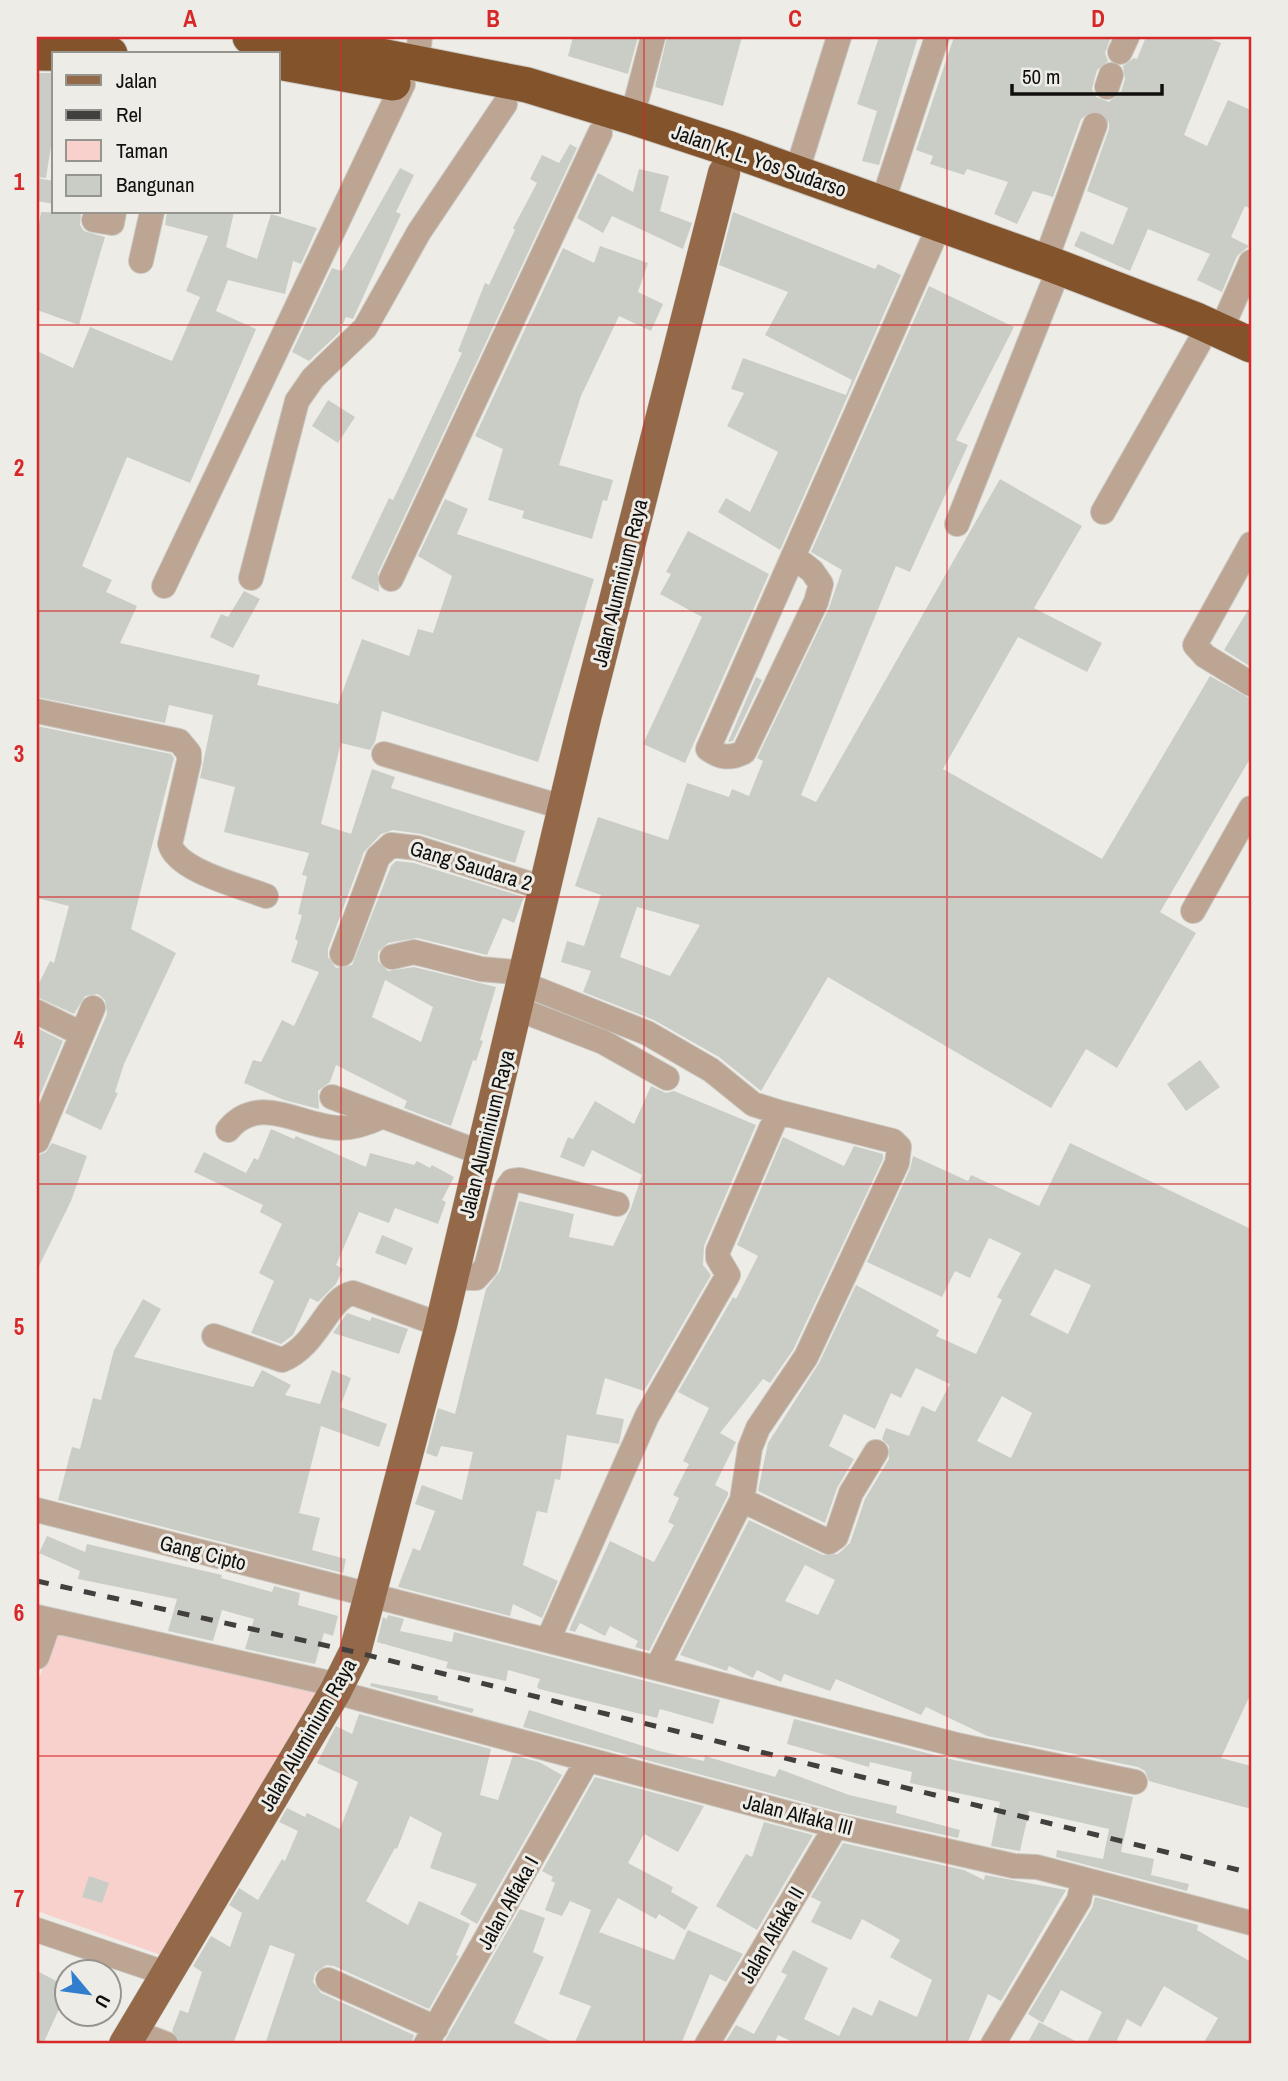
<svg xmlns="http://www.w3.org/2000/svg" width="1288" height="2081" viewBox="0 0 1288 2081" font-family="'Archivo Narrow',sans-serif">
	<rect width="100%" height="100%" fill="#eeece6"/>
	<path fill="#f9d1cc" d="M59 1625 322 1688 161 1955 37 1911V1684Z"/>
	<path fill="#cacdc6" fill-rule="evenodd" d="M573 37H638L628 74 568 56Z
		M667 37H742L723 106 655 87Z
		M879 37H918L879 165 862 161 877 111 857 104Z
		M954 37H1111L1105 53 1108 61 1097 70 1092 89 1096 97 1109 102 1121 92 1125 79 1123 66 1134 58 1137 59 1146 37H1205L1221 43 1184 135 1207 146 1228 100 1251 110V209L1245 206 1231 237 1249 246 1237 256 1222 292 1197 280 1210 254 1148 229 1130 271 1074 246 1081 231 1113 245 1128 208 1087 191 1109 129V122L1101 111H1092L1081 119 1053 197 1033 191 1017 224 994 214 1008 182 967 169 964 175 930 164 933 156 916 150Z
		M37 73H54V141L52 140 46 178 37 177Z
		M570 144 577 148 378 573 379 592 351 578 389 498 393 500 413 458 462 353 458 351 485 283 489 285 515 230 513 228 537 183 530 179 542 155 559 163Z
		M400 168 414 175 396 212 401 214 353 319 346 317 339 333 309 361 292 352 332 268 342 271Z
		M639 169 669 176 660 211 692 223 683 249 612 216 603 233 577 218 598 173 633 192Z
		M37 178 54 181V204L37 201Z
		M41 212 81 213 80 225 84 231 105 237 79 325 37 310V236Z
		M167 212H234L226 247 257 259 271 214 317 228 301 264 293 261 285 294 228 280 216 311 256 329 190 483 127 457 82 566 112 580 106 592 137 606 120 643 260 675 257 685 338 704 362 639 409 656 418 629 433 633 452 576 418 556 445 499 468 509 457 534 594 579 538 762 382 711 375 742 370 750 341 743 321 824 351 834 372 769 395 777 391 788 525 831 515 863 421 834 393 830 381 834 364 852 328 949V957L336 968 352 965 391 866 396 861 414 863 524 897 514 923 503 918 487 955 417 938 388 943 378 952V961L388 971 414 967 496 987 480 1040 483 1041 476 1061 473 1060 451 1126 404 1108 407 1101 336 1065 330 1082 318 1091 319 1109 284 1100 244 1083 253 1060 261 1062 282 1020 294 1026 319 972 291 962 298 941 295 939 302 915 298 914 307 876 302 875 309 853 224 832 235 787 200 778 213 715 169 705 165 723 37 697V351L73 368 90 327 172 361 200 297 186 291 208 236 165 225ZM385 980 433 1007 421 1042 372 1017Z
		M733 212 875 269 878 264 901 275 780 550 718 512 726 498 750 512 778 452 727 426 744 393 731 389 743 358 846 395 852 380 765 335 788 292 719 265Z
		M600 246 648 263 638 292 663 304 651 331 619 316 581 396 559 465 613 480 607 501 603 500 592 539 522 518 524 511 488 500 503 449 475 436 563 248 594 263Z
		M929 286 1014 327 956 440 968 445 910 572 896 566 801 795 816 802 1000 479 1082 526 1034 608 1102 643 1087 672 1018 637 943 769 1102 859 1210 676 1251 699V757L1160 912 1196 933 1117 1068 1086 1049 1051 1108 828 977 761 1091 719 1057 654 1020 583 992 591 971 561 962 567 941 584 946 601 895 575 886 598 817 668 840 687 783 729 797 732 789 749 796 763 761 757 758 829 608 842 570 811 552ZM637 907 700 925 670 976 620 957Z
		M328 400 355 417 338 443 312 426Z
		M688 531 769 574 685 763 643 744 702 617 660 594 671 574 666 572Z
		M244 591 260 599 233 648 210 637 221 614 228 617Z
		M1251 605V667L1224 650Z
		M756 677 762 680 733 741 728 742Z
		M37 726 171 754 174 758 131 929 176 953 124 1064 115 1092 118 1093 101 1130 65 1113 107 1014 105 1000 98 994 85 996 74 1014 37 997V987L50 961 54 963 69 906 37 898Z
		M37 1028 63 1041 38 1100 37 1099Z
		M1200 1060 1220 1087 1186 1111 1167 1084Z
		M651 1086 666 1093 674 1091 756 1125 704 1246 703 1265 711 1275 644 1391 605 1378 596 1414 624 1419 619 1444 567 1435 560 1480 555 1479 547 1513 537 1511 523 1565 558 1581 542 1618 513 1604 510 1616 398 1587 413 1548 420 1551 435 1511 415 1504 422 1485 462 1500 473 1452 441 1446 437 1457 426 1453 438 1408 455 1414 486 1289 500 1271 519 1201 574 1214 569 1237 613 1246 631 1208 642 1175 592 1150 584 1167 560 1157 568 1137 573 1139 595 1101 634 1124Z
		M271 1129 294 1139 296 1136 366 1167 370 1153 414 1165 417 1161 430 1168 432 1165 454 1177 442 1200 446 1202 438 1224 395 1208 389 1223 359 1212 336 1265 343 1269 336 1284 318 1302 310 1298 293 1335 281 1344 251 1333 274 1281 259 1273 282 1224 260 1212 263 1205 194 1172 204 1152 246 1173 254 1158 258 1160Z
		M783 1137 844 1166 854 1146 883 1154V1159L793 1350 770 1383 763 1379 720 1433 736 1442 715 1485 728 1492V1495L649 1651 635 1647 638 1641 610 1626 605 1636 580 1623 575 1632 569 1630 610 1541 654 1562 674 1525 668 1522 679 1498 673 1495 689 1464 683 1461 709 1408 678 1392 733 1297 736 1299 758 1256 737 1245Z
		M52 1143 87 1156 71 1201 37 1270V1156L46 1152Z
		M1070 1143 1251 1229V1693L1221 1758 1251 1766V1809L1149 1781 1145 1771 1138 1767 987 1736 926 1707 921 1715 836 1679 830 1691 784 1674 781 1682 757 1670 753 1678 729 1666 727 1671 680 1655 749 1520 823 1555 838 1554 850 1543 865 1499 889 1459V1446L882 1439 886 1428 909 1436 922 1406 935 1412 950 1384 916 1368 901 1398 891 1393 875 1429 844 1414 829 1446 854 1459 837 1488 825 1523 758 1491 768 1443 819 1363 856 1285 939 1330 936 1336 976 1354 1002 1300 997 1297 1021 1253 989 1238 970 1278 955 1271 942 1297 867 1262 910 1169 913 1156 968 1181 971 1175 1039 1206ZM1055 1269 1091 1285 1068 1334 1030 1315ZM1002 1396 1032 1413 1011 1458 977 1441ZM805 1565 835 1580 818 1615 785 1601Z
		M382 1235 413 1248 406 1265 375 1253Z
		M143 1299 161 1309 134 1357 253 1387 262 1370 291 1385 285 1395 320 1404 332 1370 351 1378 340 1407 387 1424 379 1447 321 1426 299 1513 320 1518 312 1550 346 1559 343 1573 58 1500 72 1447 80 1449 93 1398 101 1400 114 1350Z
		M347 1313 370 1321 372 1317 408 1329 399 1354 333 1333Z
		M47 1536 85 1552 87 1544 222 1575 221 1578 272 1592 274 1586 300 1593 298 1605 338 1616 333 1636 324 1633 315 1664 245 1649 254 1619 222 1610 213 1641 168 1631 177 1599 78 1579 80 1571 39 1553Z
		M388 1615 404 1619 400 1631 452 1642 454 1632 720 1700 713 1724 660 1709 657 1718 539 1689 537 1687 540 1679 508 1670 506 1681 446 1668 448 1662 377 1642 383 1617 387 1619Z
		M371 1683 438 1696V1700L474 1709 472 1713 370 1686Z
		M529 1710 659 1751 704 1761 705 1756 775 1777 779 1769 849 1795 897 1806 896 1813 960 1830 958 1838 840 1812 523 1727Z
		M359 1714 491 1749 480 1795 498 1800 513 1755 539 1762 562 1775 477 1924 460 1914 477 1884 430 1868 442 1833 410 1816 397 1849 395 1848 366 1901 408 1925 419 1901 470 1924 456 1955 459 1956 429 2009 334 1966 326 1965 315 1973 313 1982 321 1993 414 2035 411 2044H265L295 1954 270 1945 233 2044H181L172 2031 180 2010 188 2013 202 1972 193 1966 211 1936 230 1947 242 1913 229 1905 239 1888 258 1900 282 1859 285 1861 298 1831 279 1822 287 1808 305 1817 307 1813 340 1829 358 1782 317 1763 336 1726 352 1734Z
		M794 1719 954 1760 1133 1797 1121 1852 1154 1859 1151 1875 1189 1884 1187 1891 1056 1857 1057 1850 1103 1859 1109 1829 1029 1811 1020 1851 991 1846 1000 1802 910 1783 912 1772 870 1762 869 1767 787 1744Z
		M595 1777 704 1806 678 1852 644 1834 628 1863 673 1887 671 1892 698 1907 685 1930 659 1914 656 1919 618 1898 599 1932 674 1960 688 1930 743 1954 726 1982 710 1974 681 2044H574L591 2006 559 1994 591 1910 570 1901 562 1916 545 1910 555 1883 551 1881 553 1877 542 1871Z
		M764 1822 813 1835 757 1930 716 1906 746 1854 752 1857Z
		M843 1843 964 1870 984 1880 985 1875 1066 1890 1001 2001 988 1994 967 2044H797L778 2035 774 2044H724L736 2025 754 2034 787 1975 781 1972 793 1950 828 1968 804 2019 839 2036 853 2007 872 2016 879 2000 917 2017 932 1980 890 1957 900 1940 862 1919 851 1940 811 1922 821 1902 811 1897Z
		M89 1876 109 1883 102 1903 82 1897Z
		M1095 1897 1198 1925 1197 1930 1251 1962V2044H1203L1218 2018 1164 1986 1141 2027 1127 2019 1115 2044H1086L1102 2012 1061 1990 1043 2023 1028 2014 1092 1908Z
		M520 1909 545 1918 533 1952 544 1957 514 2023 556 2044H443Z
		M37 1971 66 1986V1994L43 2044H37Z
		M1039 2022 1081 2044H1027Z"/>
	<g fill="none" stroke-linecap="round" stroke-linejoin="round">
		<path stroke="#cdcbc5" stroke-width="24" stroke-dasharray="24 12" stroke-linecap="butt" d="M1095 125 1107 87"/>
		<g stroke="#cac9c3" stroke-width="26">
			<path id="minor" d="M1120 52 1127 37
				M417 65 420 37
				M1107 87 1111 75
				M632 117 653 37
				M796 174 839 37
				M882 204 937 37
				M94 220 112 223 114 212
				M141 261 152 212
				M1045 262 1095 125
				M1221 330 1251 262
				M1103 512 1199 343
				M957 524 1052 286
				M1251 544 1195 645 1205 656 1251 684
				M793 556 812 571 821 584 816 602 744 752C730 759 721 758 708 749L932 242
				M251 578 297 401 313 378 365 328 419 232 505 104
				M391 579 600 133
				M164 586 403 84
				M37 711 179 741 189 753V761L170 844C177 871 241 886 266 896
				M384 754 565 808
				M1193 911 1251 808
				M342 954 378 857 391 845 417 848 546 889
				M392 957 414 952 481 969 526 973
				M524 984 647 1033 711 1070 753 1104 778 1112
				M518 1009 603 1042 667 1078
				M37 1012 82 1034
				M332 1097 481 1153
				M228 1130C259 1092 301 1127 339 1128 354 1128 368 1123 381 1117
				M37 1141 93 1008
				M452 1278H476L486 1267 507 1188 512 1181 520 1180 617 1204
				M214 1336 282 1360C318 1346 327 1298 353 1293L441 1325
				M742 1500 829 1542 836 1537 851 1493 876 1452
				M37 1510 957 1745 1135 1782
				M37 1617 338 1685
				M548 1640 647 1416 728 1275 718 1258V1251L778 1112 893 1141 899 1147 897 1163 806 1357 758 1428 750 1448 742 1500 657 1668
				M37 1657 50 1620
				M335 1692 836 1826 1014 1866 1037 1867 1251 1923
				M37 1930 168 1974
				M328 1980 436 2028
				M132 2031 166 2044
				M426 2044 587 1761
				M707 2044 836 1826
				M993 2044 1079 1900 1083 1881"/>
		</g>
		<g stroke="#cac9c3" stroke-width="33">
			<path id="major" d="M125 2044 335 1692 355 1652 441 1325 585 718 724 173"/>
		</g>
		<g stroke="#cac9c3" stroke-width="37">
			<path id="highway" d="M250 37 335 47 527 85 632 117 730 149 1045 262 1194 319 1251 345
				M37 53 110 54
				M278 62 393 83"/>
		</g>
		<use href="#minor" stroke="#bda594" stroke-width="24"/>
		<use href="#major" stroke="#936949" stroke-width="32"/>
		<use href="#highway" stroke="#83532c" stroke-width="35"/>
		<path stroke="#42403e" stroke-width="5" stroke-dasharray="12 12" stroke-linecap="butt" d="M37 1581 355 1652 1251 1873"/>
	</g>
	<path fill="none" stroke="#d62828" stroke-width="2" stroke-opacity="0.55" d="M341 37V2044M644 37V2044M947 37V2044M37 325H1251M37 611H1251M37 897H1251M37 1184H1251M37 1470H1251M37 1756H1251"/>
	<g text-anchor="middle" stroke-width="6" stroke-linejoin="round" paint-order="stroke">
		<g font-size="21" fill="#100f0d" stroke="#eeece6">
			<text transform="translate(759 161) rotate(19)" y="7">Jalan K. L. Yos Sudarso</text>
			<text transform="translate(620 583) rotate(-76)" y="7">Jalan Aluminium Raya</text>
			<text transform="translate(471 866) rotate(17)" y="7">Gang Saudara 2</text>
			<text transform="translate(487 1134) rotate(-76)" y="7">Jalan Aluminium Raya</text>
			<text transform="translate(203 1553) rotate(14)" y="7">Gang Cipto</text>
			<text transform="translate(308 1735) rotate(-60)" y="7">Jalan Aluminium Raya</text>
			<text transform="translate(798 1815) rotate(14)" y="7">Jalan Alfaka III</text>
			<text transform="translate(508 1903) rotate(-61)" y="7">Jalan Alfaka I</text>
			<text transform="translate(772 1935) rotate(-60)" y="7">Jalan Alfaka II</text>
		</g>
	</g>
	<rect width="1288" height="2081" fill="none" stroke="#eeece6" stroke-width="77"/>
	<rect x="52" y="52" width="228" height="161" fill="#eeece6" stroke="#95948f" stroke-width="2"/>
	<rect x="66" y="75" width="35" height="10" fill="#936949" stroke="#95948f" stroke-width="2"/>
	<text x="116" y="88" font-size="21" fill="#100f0d">Jalan</text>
	<rect x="66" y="110" width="35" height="10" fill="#42403e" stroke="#95948f" stroke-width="2"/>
	<text x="116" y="122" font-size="21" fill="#100f0d">Rel</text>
	<rect x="66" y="140" width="35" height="21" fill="#f9d1cc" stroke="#95948f" stroke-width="2"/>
	<text x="116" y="158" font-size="21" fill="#100f0d">Taman</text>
	<rect x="66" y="175" width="35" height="21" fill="#cacdc6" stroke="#95948f" stroke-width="2"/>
	<text x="116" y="192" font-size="21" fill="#100f0d">Bangunan</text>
	<g transform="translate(88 1993) rotate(119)"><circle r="33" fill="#eeece6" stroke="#95948f" stroke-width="2"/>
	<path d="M0-5L12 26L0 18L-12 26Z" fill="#307ecd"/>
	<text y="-10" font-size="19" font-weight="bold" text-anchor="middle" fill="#100f0d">U</text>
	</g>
	<path d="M1012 84v10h150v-10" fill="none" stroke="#100f0d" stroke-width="3.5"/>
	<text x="1022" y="84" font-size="21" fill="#100f0d" stroke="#eeece6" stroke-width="5" paint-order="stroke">50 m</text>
	<rect x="38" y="38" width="1212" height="2004" fill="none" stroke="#d62828" stroke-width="2.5"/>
	<g font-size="23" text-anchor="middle" font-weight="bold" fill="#d62828">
		<text x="190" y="27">A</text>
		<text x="493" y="27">B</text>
		<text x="795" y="27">C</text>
		<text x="1098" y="27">D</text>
		<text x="19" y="190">1</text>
		<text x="19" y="476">2</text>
		<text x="19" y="762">3</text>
		<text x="19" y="1048">4</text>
		<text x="19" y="1335">5</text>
		<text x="19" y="1621">6</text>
		<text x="19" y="1907">7</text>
	</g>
</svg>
